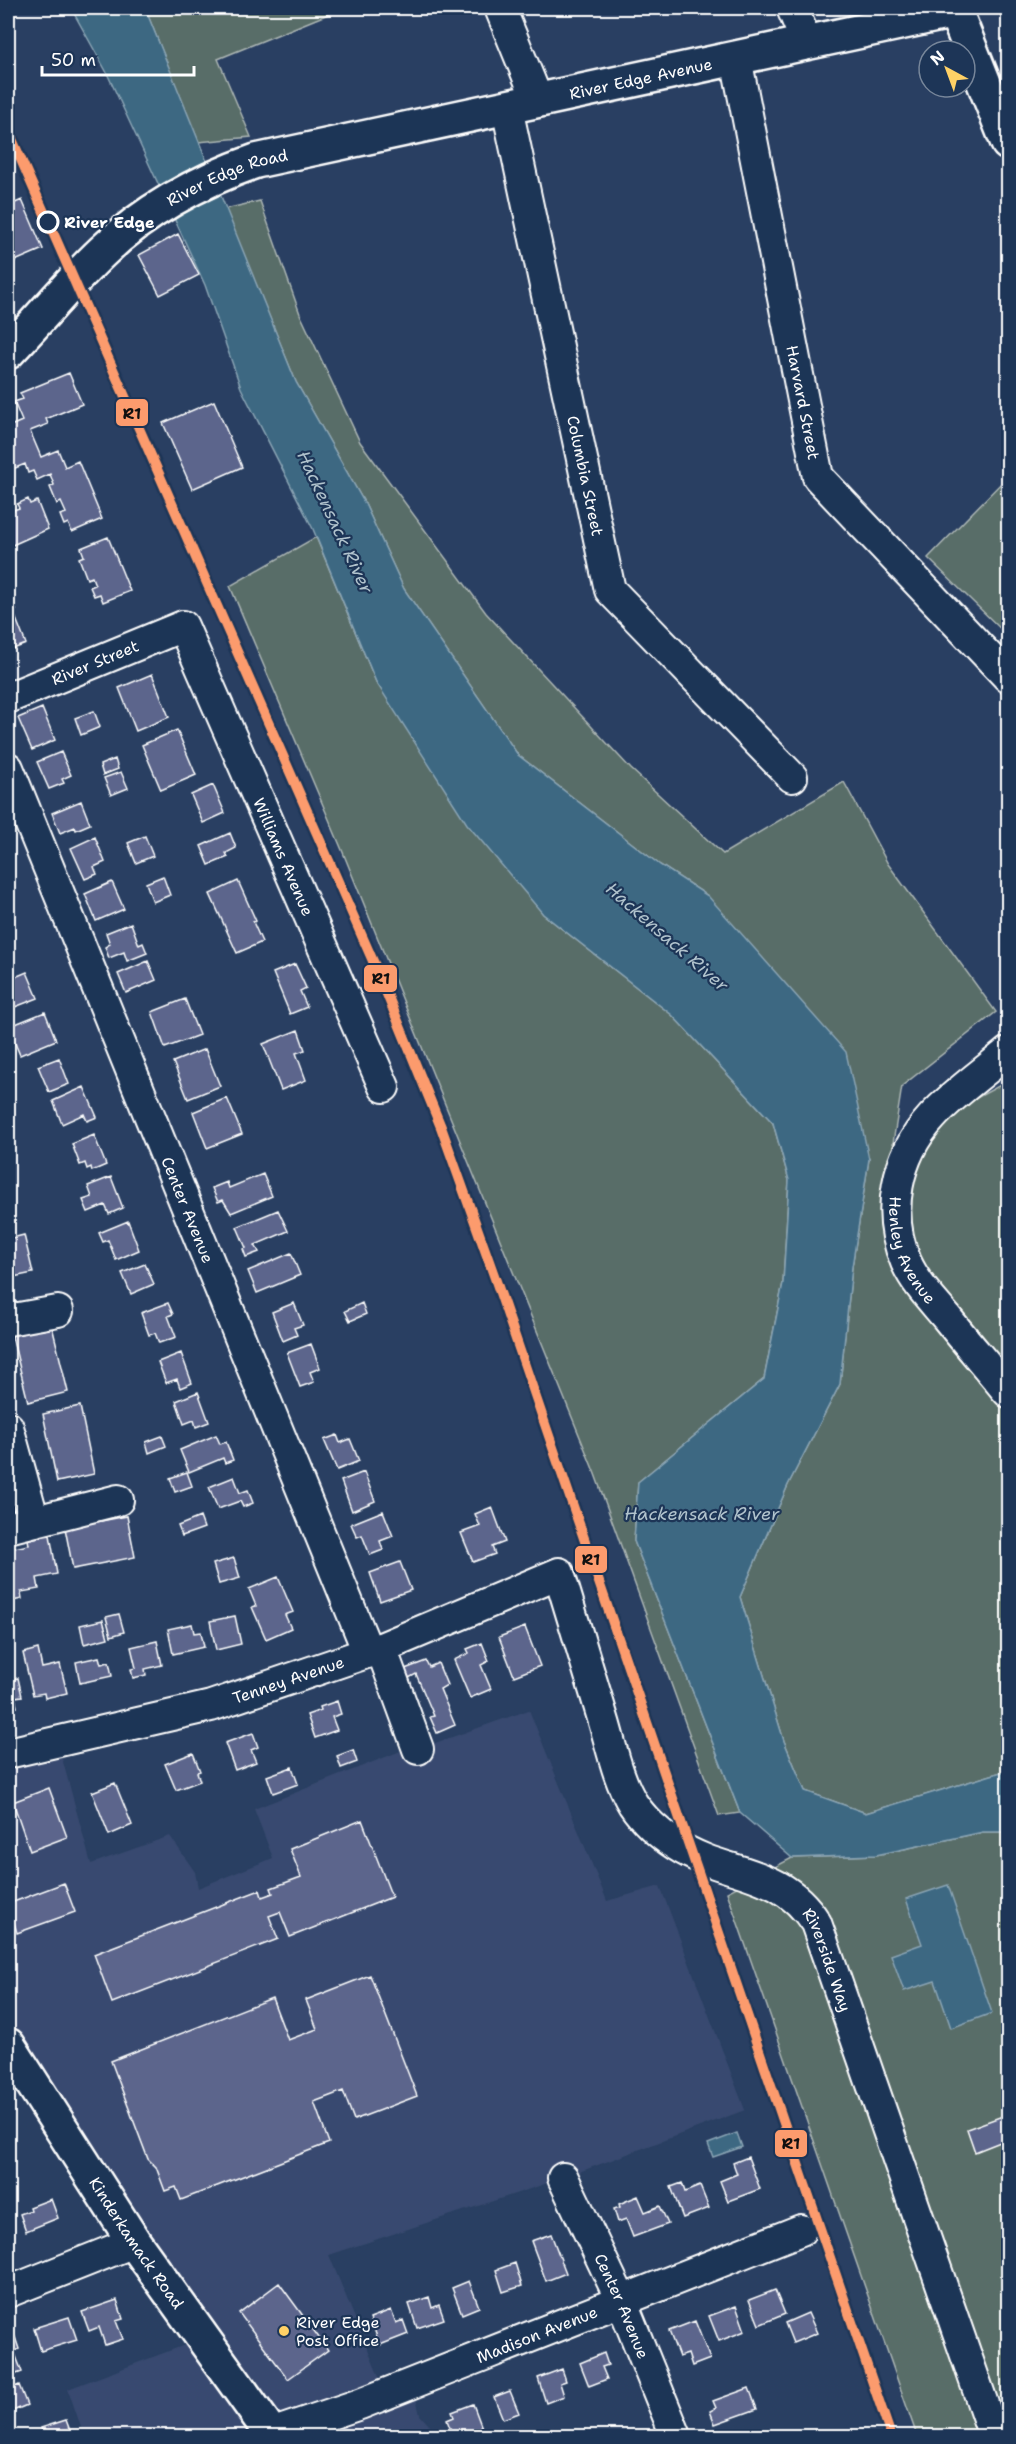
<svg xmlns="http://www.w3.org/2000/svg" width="1016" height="2444" viewBox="0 0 1016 2444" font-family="'Shantell Sans',sans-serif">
	<rect width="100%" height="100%" fill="#293f62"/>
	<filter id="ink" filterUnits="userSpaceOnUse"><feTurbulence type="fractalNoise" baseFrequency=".0167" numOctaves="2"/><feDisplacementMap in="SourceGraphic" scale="12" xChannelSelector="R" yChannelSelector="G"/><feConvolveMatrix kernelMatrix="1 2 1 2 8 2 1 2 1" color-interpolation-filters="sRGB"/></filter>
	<g filter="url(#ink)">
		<path fill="#384a6f" d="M529 1710 607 1901 660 1886 745 2110 563 2178 329 2255 386 2394 413 2384 420 2415 439 2436H84L68 2389 201 2339 8 2045V1753L57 1740 91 1864 170 1836 195 1872 198 1888 273 1858 254 1809 416 1745 418 1749Z"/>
		<path fill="#596d68" stroke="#acb6b4" stroke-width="1.5" d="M145 8H343L218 59 251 137 198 142Z
			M260 201 300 314 360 442 486 613 631 769 723 854 844 782 888 864 996 1012 902 1086 893 1143 1008 1081V1770L866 1813 805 1791 784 1741 740 1597 788 1485 840 1384 852 1267 869 1159 708 896 660 865 518 755 404 589 365 504 296 382 225 209Z
			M1008 476V636L928 558Z
			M316 537 376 682 543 914 672 1015 773 1123 789 1180 783 1283 764 1379 638 1482 634 1541 740 1813 719 1816 595 1474 342 850 230 586Z
			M983 1832H1008V2436H917L727 1892 792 1858 876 1855Z"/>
		<path fill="#3c6882" stroke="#8aa4b4" stroke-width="1.5" d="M71 8H145L296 382 365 504 404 589 518 755 660 865 708 896 846 1052 869 1159 852 1267 840 1384 788 1485 740 1597 784 1741 805 1791 866 1813 1008 1770V1832H983L876 1855 792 1858 740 1813 634 1541 638 1482 764 1379 783 1283 789 1180 773 1123 672 1015 543 914 467 824 376 682 313 529 241 388 205 285 106 71Z
			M948 1885 992 2013 951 2028 935 1981 904 1991 891 1955 922 1944 906 1899Z
			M737 2133 742 2147 713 2157 708 2144Z"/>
		<path fill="#5b658c" stroke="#fff" stroke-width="1.5" d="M22 200 43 249 15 261 8 243V206Z
			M178 234 199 275 160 295 139 255Z
			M69 373 82 404 46 419 48 424 30 431 41 457 58 450 65 467 78 461 102 519 72 532 68 523 64 525 60 515 66 513 61 502 57 504 50 487 54 485 50 474 37 480 33 471 28 473 25 464 8 471V427L22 421 14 402 23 399 20 393Z
			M214 401 242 467 192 489 163 423Z
			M28 499 30 504 37 501 48 529 8 547V508L11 511 19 508 17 504Z
			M108 537 130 591 103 602 100 594 94 596 90 587 95 585 92 577 87 579 79 558 84 556 81 548Z
			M11 597 16 610 13 611 26 644 8 651V598Z
			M152 674 169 717 136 731 119 688Z
			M42 708 55 740 32 750 18 718Z
			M94 711 100 727 81 735 75 718Z
			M177 730 196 775 161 790 142 745Z
			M61 752 71 775 62 779 64 783 49 789 37 762Z
			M115 759 118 769 103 775 100 765Z
			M121 772 128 788 111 795 104 778Z
			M213 785 225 813 203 823 191 795Z
			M81 801 90 824 76 830 75 827 60 833 52 813Z
			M230 833 236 848 226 853 228 857 209 865 201 846Z
			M145 836 153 856 136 863 128 843Z
			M95 837 105 862 94 867 97 874 85 879 71 848Z
			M163 876 170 895 153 902 146 883Z
			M238 881 256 921 253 922 262 942 237 953 210 894Z
			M112 882 124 909 96 921 85 894Z
			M131 923 139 945 143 943 147 953 127 961 124 952 109 958 105 947 110 944 106 933Z
			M148 961 156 980 126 993 118 974Z
			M295 964 306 988 300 991 307 1007 290 1014 273 973Z
			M27 972 38 998 15 1007 8 987V980Z
			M185 999 199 1035 165 1048 152 1012Z
			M45 1012 56 1040 20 1055 8 1027Z
			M298 1030 305 1050 296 1053 306 1080 281 1090 263 1044Z
			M205 1049 220 1086 188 1099 173 1062Z
			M59 1058 69 1084 49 1092 38 1066Z
			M84 1087 97 1117 87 1121 84 1114 62 1124 53 1101Z
			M227 1098 242 1134 207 1148 193 1112Z
			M94 1135 106 1165 92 1171 91 1167 87 1169 85 1163 80 1165 72 1144Z
			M263 1174 272 1196 231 1213 223 1200 218 1202 212 1188 227 1182 229 1188Z
			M111 1177 123 1208 109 1214 105 1205 88 1212 83 1200 92 1197 88 1186Z
			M278 1210 288 1231 255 1245 259 1252 246 1257 243 1249 246 1248 237 1227Z
			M128 1221 139 1250 116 1260 108 1240 103 1242 99 1233Z
			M24 1235 33 1273 8 1278V1239Z
			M291 1253 300 1275 257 1293 248 1271Z
			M145 1264 154 1284 131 1294 122 1273Z
			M168 1303 173 1314 168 1316 176 1337 159 1343 155 1333 149 1335 141 1313Z
			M294 1303 303 1325 294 1328 297 1335 283 1341 272 1312Z
			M362 1303 366 1314 350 1321 345 1311Z
			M51 1322 68 1392 28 1402 11 1332Z
			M311 1344 320 1368 310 1372 314 1382 300 1387 287 1353Z
			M181 1353 192 1383 180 1388 177 1379 166 1383 158 1362Z
			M198 1392 209 1422 196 1427 194 1420 184 1424 176 1401Z
			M80 1406 94 1474 57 1482 43 1414Z
			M216 1435 220 1444 226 1442 233 1460 225 1463 223 1458 189 1472 180 1450Z
			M337 1435 340 1443 350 1439 359 1461 337 1470 324 1440Z
			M162 1436 166 1446 149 1453 146 1442Z
			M187 1472 192 1486 175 1492 170 1478Z
			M364 1472 375 1501 352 1511 341 1481Z
			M234 1477 240 1493 248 1490 253 1503 243 1507 240 1501 218 1509 209 1487Z
			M492 1507 505 1542 492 1547 495 1554 473 1562 461 1533 480 1526 475 1514Z
			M383 1511 393 1536 380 1541 383 1550 370 1555 362 1535 357 1537 351 1524Z
			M127 1516 135 1557 73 1569 65 1528Z
			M200 1517 204 1528 182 1536 178 1526Z
			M50 1535 57 1574 37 1578 39 1589 21 1592 22 1599 8 1602V1558L10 1557 9 1549 29 1545 28 1539Z
			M234 1558 240 1578 219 1584 213 1564Z
			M400 1562 411 1590 380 1601 370 1573Z
			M278 1577 293 1612 285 1615 291 1628 266 1639 252 1607 256 1606 249 1589Z
			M119 1614 124 1632 111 1636 106 1617Z
			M235 1616 241 1644 216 1650 210 1621Z
			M103 1620 108 1638 84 1644 80 1625Z
			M192 1624 194 1633 201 1632 204 1647 173 1654 168 1629Z
			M525 1627 540 1666 514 1676 499 1637Z
			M157 1641 162 1665 145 1669 146 1675 133 1678 131 1669 136 1668 131 1647Z
			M482 1643 489 1661 481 1665 491 1689 470 1698 454 1660 469 1653 467 1649Z
			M38 1649 42 1668 60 1664 67 1693 45 1698 44 1693 33 1695 23 1653Z
			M99 1657 101 1664 109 1662 112 1676 80 1683 76 1662Z
			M426 1661 429 1667 438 1663 447 1685 440 1689 455 1725 437 1733 430 1717 434 1716 416 1674 409 1678 405 1669Z
			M18 1678 22 1696 15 1697 17 1707 8 1708V1680Z
			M337 1701 341 1714 332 1717 337 1730 315 1738 307 1715 321 1710 320 1707Z
			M253 1733 258 1747 251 1750 256 1762 235 1770 225 1743Z
			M353 1750 357 1762 341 1768 337 1756Z
			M193 1753 200 1771 197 1772 200 1781 176 1790 165 1764Z
			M292 1767 298 1784 273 1793 267 1776Z
			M115 1783 132 1825 109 1835 92 1792Z
			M49 1788 67 1837 30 1851 13 1802Z
			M362 1820 392 1897 290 1937 280 1912 269 1916 278 1939 112 2003 94 1954 260 1890 262 1897 273 1893 271 1888 301 1877 290 1849Z
			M64 1883 75 1912 17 1933 13 1919 8 1921V1904Z
			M370 1975 417 2096 354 2120 343 2091 314 2102 329 2143 181 2200 176 2187 165 2191 156 2167 148 2159 111 2061 272 1998 288 2040 317 2029 306 2000Z
			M1008 2114V2139L975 2152 967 2129Z
			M748 2157 760 2189 728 2201 720 2181 737 2174 733 2163Z
			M682 2183 685 2192 700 2186 709 2208 683 2218 671 2187Z
			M638 2196 645 2212 660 2206 668 2224 633 2237 626 2219 618 2222 614 2209 620 2207 619 2204Z
			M51 2199 58 2218 26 2231 20 2214 31 2210 30 2207Z
			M551 2234 566 2273 546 2281 531 2241Z
			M515 2263 522 2286 503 2292 496 2270Z
			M469 2281 479 2307 462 2314 452 2288Z
			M279 2283 328 2350 288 2379 239 2313Z
			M775 2290 785 2314 759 2325 749 2300Z
			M429 2297 432 2308 439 2305 444 2319 417 2328 409 2304Z
			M117 2300 123 2319 116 2321 123 2339 105 2345 99 2327 89 2331 82 2312Z
			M736 2306 745 2331 719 2341 709 2316Z
			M391 2310 396 2323 403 2320 408 2334 380 2345 370 2318Z
			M808 2313 817 2333 793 2343 785 2323Z
			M69 2317 77 2340 41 2351 34 2328Z
			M695 2321 710 2359 692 2366 688 2354 679 2357 669 2331Z
			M15 2337 19 2349 14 2351 22 2372 8 2377V2340Z
			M604 2353 608 2365 602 2367 607 2379 589 2386 580 2363Z
			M562 2369 566 2381 560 2383 564 2396 546 2403 538 2378Z
			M19 2385 27 2405 8 2413V2390Z
			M749 2388 757 2409 715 2424 710 2411 716 2408 713 2401Z
			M510 2391 519 2413 503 2419 494 2397Z
			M473 2404 485 2436H453L447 2420 454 2417 452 2412Z
			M66 2420 72 2436H44L41 2428Z"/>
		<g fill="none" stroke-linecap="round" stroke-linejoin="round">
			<g stroke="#fff" stroke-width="34">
				<g id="minor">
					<path d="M500 8 538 101"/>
					<path d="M792 8 807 43"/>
					<path id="s1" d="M736 58 818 477 1008 677"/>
					<path id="s2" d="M507 108 610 590 792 777"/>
					<path id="s3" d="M8 698 183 626 384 1087"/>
					<path id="s4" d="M8 768 368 1652"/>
					<path id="s5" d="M1008 1052C983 1073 954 1093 932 1117 896 1156 885 1213 906 1262 916 1284 932 1300 947 1318 967 1343 988 1367 1008 1392"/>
					<path d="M8 1320 58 1311"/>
					<path d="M8 1427 34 1521"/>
					<path d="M8 1528 118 1500"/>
					<path d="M381 1648 418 1749"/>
					<path id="s6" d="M8 1753 211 1706 381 1648 559 1573C574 1623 589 1672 604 1722 612 1749 618 1780 633 1804 643 1819 660 1835 676 1845 725 1877 780 1866 816 1923L994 2436"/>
					<path id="s7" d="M563 2178 621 2300 676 2436"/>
					<path d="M8 2292 134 2242"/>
					<path id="s8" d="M271 2434 360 2404 801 2230"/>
				</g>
			</g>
			<g stroke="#fff" stroke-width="38">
				<g id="major">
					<path d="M954 8 1008 143"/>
					<path id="s9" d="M8 352C40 319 69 283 103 251 147 209 199 181 256 161L955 11"/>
					<path id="s10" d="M8 2045 134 2242 273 2436"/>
				</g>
			</g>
			<use href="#minor" stroke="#1d3557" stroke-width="30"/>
			<use href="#major" stroke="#1d3557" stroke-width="33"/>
			<g stroke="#1d3557" stroke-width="15">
				<path id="rail-1" d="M8 130 380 977 441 1127 495 1278 891 2436"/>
			</g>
			<use href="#rail-1" stroke="#fc9b6d" stroke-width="10"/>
		</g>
	</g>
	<circle fill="#1d3557" stroke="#fff" stroke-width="3" cx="48" cy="222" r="10"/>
	<circle fill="#ffd166" stroke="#1d3557" stroke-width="2" cx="284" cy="2331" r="6"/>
	<g text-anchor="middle" stroke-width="4.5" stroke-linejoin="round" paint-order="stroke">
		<g font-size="16" fill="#fff" stroke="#1d3557">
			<text dy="6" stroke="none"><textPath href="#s9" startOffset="711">River Edge Avenue</textPath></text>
			<text dy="6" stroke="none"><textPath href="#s9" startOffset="285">River Edge Road</textPath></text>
			<text dy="6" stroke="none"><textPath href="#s1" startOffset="351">Harvard Street</textPath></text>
			<text dy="6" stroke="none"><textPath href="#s2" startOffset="376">Columbia Street</textPath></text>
			<text dy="6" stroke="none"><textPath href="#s3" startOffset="94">River Street</textPath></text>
			<text dy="6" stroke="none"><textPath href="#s3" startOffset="441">Williams Avenue</textPath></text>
			<text dy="6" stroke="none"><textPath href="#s4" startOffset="477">Center Avenue</textPath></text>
			<text dy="6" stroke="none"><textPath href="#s5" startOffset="246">Henley Avenue</textPath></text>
			<text dy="6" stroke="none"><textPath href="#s6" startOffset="290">Tenney Avenue</textPath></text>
			<text dy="6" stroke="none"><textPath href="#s6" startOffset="1086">Riverside Way</textPath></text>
			<text dy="6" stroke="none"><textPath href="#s10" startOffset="236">Kinderkamack Road</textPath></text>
			<text dy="6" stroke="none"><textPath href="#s7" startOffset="141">Center Avenue</textPath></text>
			<text dy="6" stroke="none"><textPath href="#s8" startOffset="284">Madison Avenue</textPath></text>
		</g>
		<g font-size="16" font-weight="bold" fill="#fff" stroke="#1d3557" text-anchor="start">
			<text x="64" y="228">River Edge</text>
		</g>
		<g font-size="16" fill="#fff" stroke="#1d3557" text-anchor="start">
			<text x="296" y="2328">River Edge<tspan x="296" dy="18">Post Office</tspan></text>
		</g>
		<g font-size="18" font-style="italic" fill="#b1c3cd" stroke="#1d3557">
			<text transform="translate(335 522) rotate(65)" y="6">Hackensack River</text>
			<text transform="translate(667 937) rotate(41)" y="6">Hackensack River</text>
			<text x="702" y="1520">Hackensack River</text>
		</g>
	</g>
	<g stroke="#1d3557" stroke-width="2">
		<rect x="115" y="398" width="34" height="29" rx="6" fill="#fc9b6d"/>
		<rect x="363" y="964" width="35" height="29" rx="6" fill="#fc9b6d"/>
		<rect x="574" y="1545" width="34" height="29" rx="6" fill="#fc9b6d"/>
		<rect x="774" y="2129" width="34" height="29" rx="6" fill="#fc9b6d"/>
	</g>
	<g font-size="16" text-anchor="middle" font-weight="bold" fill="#111">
		<text x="132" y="419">R1</text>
		<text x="381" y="984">R1</text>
		<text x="591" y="1565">R1</text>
		<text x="791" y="2149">R1</text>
	</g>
	<rect width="1016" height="2444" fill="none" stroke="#1d3557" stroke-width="30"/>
	<rect x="15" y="15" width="986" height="2414" fill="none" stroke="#fff" stroke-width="2" filter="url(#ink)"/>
	<g transform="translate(947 69) rotate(319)"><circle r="28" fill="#1d3557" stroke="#77869a" stroke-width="1.5"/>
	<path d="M0-4.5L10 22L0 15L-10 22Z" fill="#ffd166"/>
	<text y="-9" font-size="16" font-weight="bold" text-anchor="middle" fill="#ffffff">N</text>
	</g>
	<path d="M42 66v9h152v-9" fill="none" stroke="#ffffff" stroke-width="3"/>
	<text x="51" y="66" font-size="18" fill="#ffffff" stroke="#1d3557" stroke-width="4.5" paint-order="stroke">50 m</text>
</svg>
